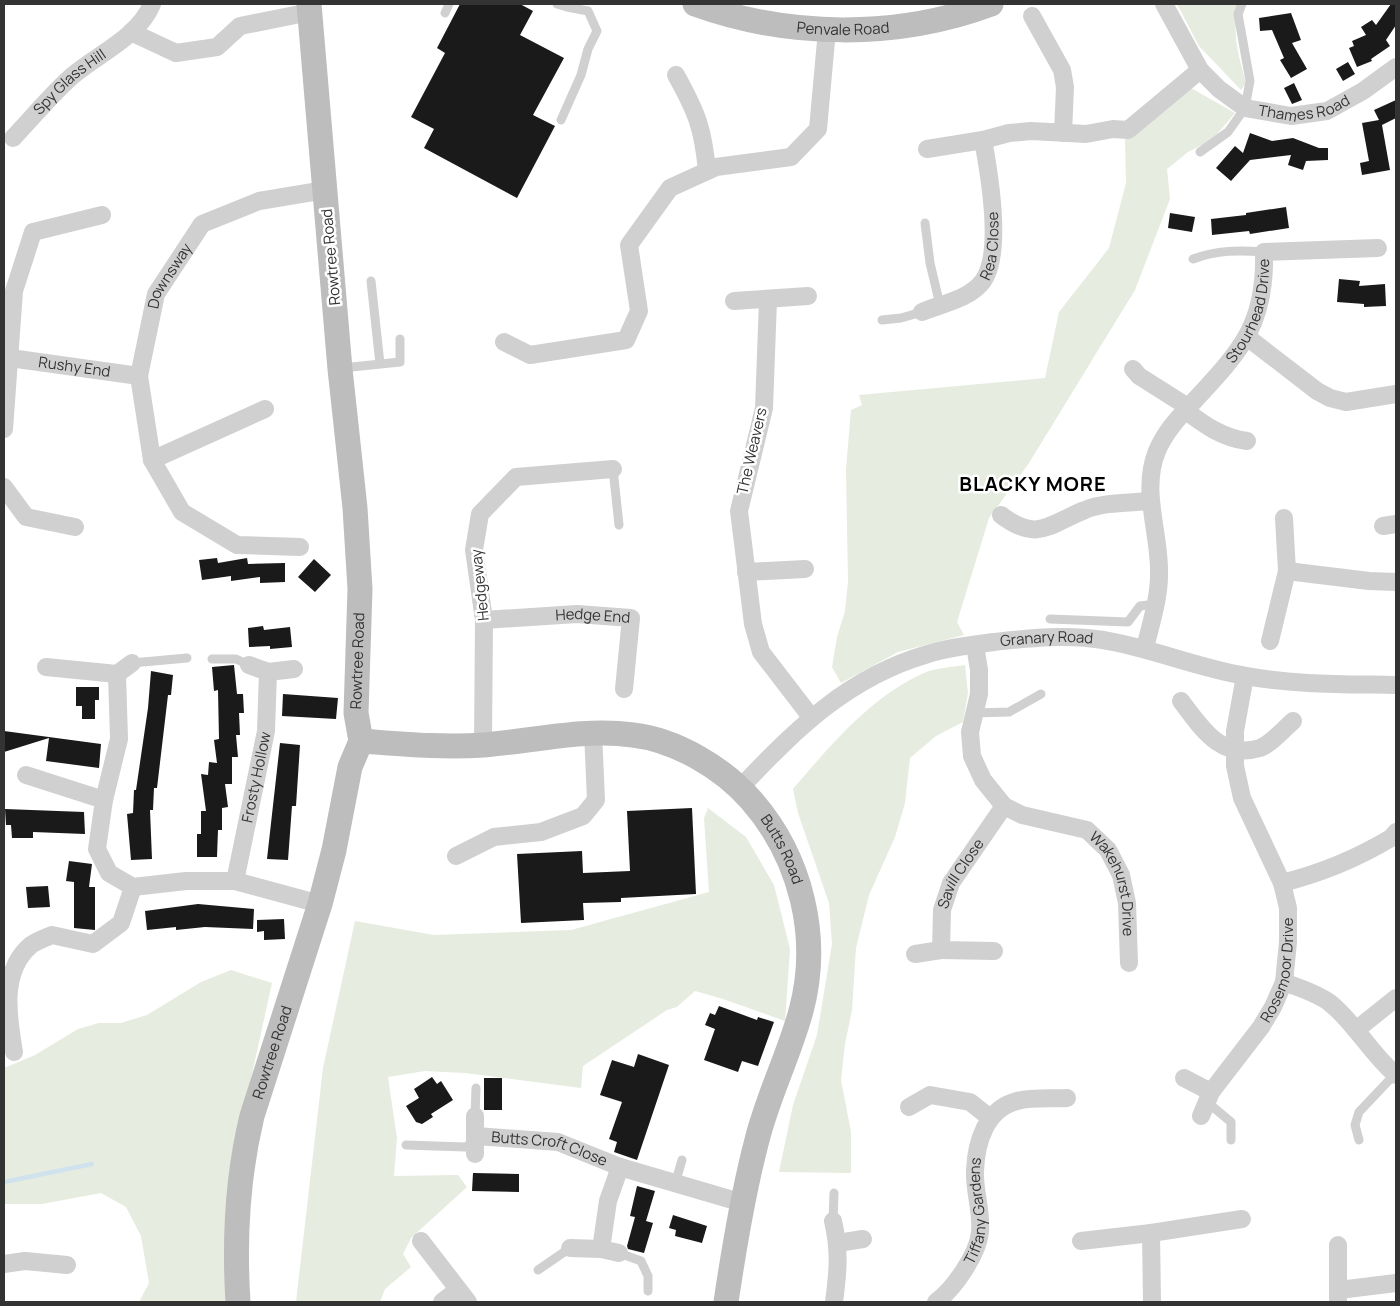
<svg xmlns="http://www.w3.org/2000/svg" width="1400" height="1306" viewBox="0 0 1400 1306" font-family="Manrope,sans-serif">
	<rect width="100%" height="100%" fill="#fff"/>
	<path fill="#e6ecdf" d="M1177 4H1240C1230 30 1239 57 1246 83L1241 90 1199 46Z
		M1191 88 1235 113 1212 140 1188 152 1167 169 1170 199 1135 290 1029 463 989 518 957 622 964 635 898 652 841 683 832 667 837 637 845 611 848 582 846 469 851 410 862 405 859 395 1045 378 1059 312 1109 248 1126 183 1125 139Z
		M965 665 968 693 963 722 936 736 910 758 905 803 895 837 869 895 856 948 852 1010 845 1044 841 1080 851 1132V1173L779 1172 793 1105 817 1035 832 944 829 903 798 813 793 789C830 746 870 697 924 673 935 668 952 667 965 665Z
		M708 808 746 837 774 885 790 949 785 1021 723 999 695 991 677 1007 667 1010 583 1066 581 1088 465 1073 425 1071 388 1077 397 1138 394 1176 458 1175 467 1187 411 1238 403 1254 411 1267 385 1289 380 1302H296L323 1068 355 921 434 935 571 930 709 892 704 818Z
		M231 970 272 983 234 1156 228 1302H139L149 1283 141 1236 126 1207 101 1193 42 1204H4V1068L35 1055 78 1029 99 1023H121L147 1015 201 982Z"/>
	<g fill="none" stroke-linecap="round" stroke-linejoin="round">
		<path stroke="#cfe2ee" stroke-width="4.5" d="M4 1182 92 1164"/>
	</g>
	<path fill="#1a1a1a" d="M460 4H520L533 11 520 35 564 58 533 115 555 126 517 198 424 148 434 129 411 117 445 53 437 48Z
		M1391 4H1396V25L1386 40 1390 46 1371 59 1372 61 1357 67 1349 48 1354 46 1352 41 1366 35 1361 27 1372 20 1376 25Z
		M1291 13 1301 40 1292 43 1307 69 1291 78 1280 60 1284 58 1272 30 1260 31 1259 18Z
		M1348 62 1355 74 1343 81 1336 69Z
		M1294 83 1302 100 1292 104 1284 88Z
		M1396 100V118L1382 125 1390 170 1362 175 1360 163 1369 161 1362 123 1379 120 1374 110Z
		M1250 133 1272 141 1293 138 1319 148H1328V160L1306 161 1303 170 1288 165 1291 155 1250 160 1231 181 1216 168 1235 146 1243 153Z
		M1286 207 1289 228 1250 234 1249 231 1212 235 1211 219 1246 215V213Z
		M1170 213 1195 217 1192 232 1168 228Z
		M1339 279 1360 281 1359 286 1385 284 1386 306 1364 307V304L1337 302Z
		M217 558 218 563 247 558 248 564 285 563V582L260 583V577L231 581V576L202 580 199 560Z
		M314 559 331 575 315 592 298 577Z
		M263 626 264 630 290 627 292 647 270 649V646L249 647 248 628Z
		M234 665 237 694H243L244 713H239L240 735H236L238 757H232V784H225L228 807 222 808V830H218L217 857H197V834H201V811H206L201 774 208 775 209 762 217 763 214 740 219 739 218 690 214 691 212 667Z
		M151 671 173 675 171 695H168L157 788H154L153 810H150L152 859 131 860 127 814 133 813 134 790H136L148 708Z
		M76 687H99V700H95V719H82V706H76Z
		M283 694 338 698 336 719 282 716Z
		M4 731 101 744 99 768 46 761 49 738 4 752Z
		M280 743 300 745 296 806H292L288 860 267 859Z
		M692 808 696 894 621 898V902L583 903 584 920 521 923 517 854 582 851 583 873 630 871 627 811Z
		M5 809 84 812 85 834 33 832V838H12L11 825H6Z
		M69 861 92 864 89 887H95V930L74 928V882L66 881Z
		M48 886 50 907 28 908 26 887Z
		M198 904 254 909 253 929 205 927 176 930V927L147 930 145 911Z
		M284 919 285 939 264 940V931L257 932V920Z
		M719 1006 757 1020 758 1017 774 1022 758 1066 742 1061 738 1072 704 1060 715 1029 705 1025 710 1013 715 1015Z
		M638 1054 669 1065 637 1160 614 1152 617 1142 609 1139 622 1102 600 1095 612 1060 634 1067Z
		M432 1077 437 1084 441 1081 453 1100 431 1114 433 1117 422 1124 416 1122 406 1106 419 1098 414 1089Z
		M484 1078H502V1110H484Z
		M473 1173 519 1174V1192L472 1191Z
		M637 1186 655 1191 646 1221 653 1223 644 1253 628 1249 627 1246 635 1217 630 1216Z
		M673 1215 707 1226 702 1243 675 1236 676 1230 669 1228Z"/>
	<g fill="none" stroke-linecap="round" stroke-linejoin="round">
		<path stroke="#d0d0d0" stroke-width="9" d="M557 4 567 7 569 4
			M445 13 449 4
			M561 120 581 75 588 49 597 31 588 11 567 7
			M1200 152 1228 132 1245 108 1250 81 1238 14 1242 4
			M925 223 930 263 940 305
			M1193 259C1217 250 1239 250 1264 252
			M371 281 380 364
			M882 320 901 318 922 312
			M342 368 400 362V339
			M613 469 619 525
			M1050 619 1128 622 1140 606 1156 604
			M212 659H236L249 665
			M132 663 187 658
			M973 713 1009 712 1041 694
			M1207 1102 1231 1122V1140
			M475 1116 476 1088
			M1359 1140 1355 1125 1359 1112 1395 1074
			M406 1145 465 1147 475 1142
			M675 1184 682 1160
			M833 1221 834 1193
			M619 1253 641 1261 648 1276V1291
			M538 1270 570 1248"/>
		<g stroke="#d0d0d0" stroke-width="18">
			<path id="s1" d="M1164 4 1200 70 1219 89 1245 108 1291 116 1327 111 1363 91 1396 67"/>
			<path d="M1032 16 1062 70 1065 87 1063 133"/>
			<path d="M131 32 176 53 217 47 240 26 310 12"/>
			<path d="M676 75C697 113 703 128 707 171"/>
			<path id="s2" d="M13 138C32 118 50 96 71 77 97 54 138 38 152 4"/>
			<path d="M927 149 983 140 1009 133 1031 131 1086 134 1113 129 1128 130 1200 70"/>
			<path d="M768 300 764 408 739 511 753 624 761 652 811 717"/>
			<path d="M734 301 808 296"/>
			<path id="s3" d="M922 312C941 304 970 299 983 281 1003 253 989 172 983 140"/>
			<path d="M1247 337 1317 391 1330 398 1346 402 1396 394"/>
			<path d="M504 342 530 355 626 340 639 311 629 245 670 188 716 167 791 157 818 129 827 30"/>
			<path id="s4" d="M10 358 139 376"/>
			<path d="M1133 369 1139 376 1188 407"/>
			<path d="M1185 410C1204 425 1223 438 1247 441"/>
			<path d="M4 429 14 291 33 232 102 215"/>
			<path d="M152 460 265 409"/>
			<path d="M4 487 26 517 75 527"/>
			<path d="M1001 515C1038 543 1049 524 1085 510 1104 502 1129 503 1150 501"/>
			<path d="M1383 526 1396 524"/>
			<path id="s5" d="M300 547 237 545 182 512 152 460 139 376 156 294 202 224 259 201 325 190"/>
			<path d="M1287 571 1369 581 1396 582"/>
			<path d="M746 572 805 569"/>
			<path id="s6" d="M484 620 577 614 631 618 624 689"/>
			<path d="M1270 641 1287 571 1284 518"/>
			<path id="s7" d="M975 645 979 670V694L970 732 972 756 983 780 1004 806 1022 815 1087 830 1108 850 1121 875 1127 903 1129 963"/>
			<path id="s8" d="M1145 648C1151 623 1160 596 1159 570 1159 530 1141 490 1157 451 1166 430 1180 416 1195 400 1242 349 1266 324 1264 252L1378 248"/>
			<path d="M249 665 268 672 294 669"/>
			<path d="M46 667 117 674 132 663"/>
			<path d="M117 674 119 739 104 800 97 849 109 873 133 887 186 881H235L320 904"/>
			<path d="M1181 701C1201 727 1220 760 1260 748 1271 744 1284 729 1293 721"/>
			<path d="M483 745 484 620 474 550 480 514 516 477 613 469"/>
			<path d="M26 775 104 800"/>
			<path id="s9" d="M740 788C796 729 848 677 928 654 949 647 973 645 994 642 1031 638 1067 634 1103 640 1152 648 1197 668 1246 676 1295 685 1346 684 1396 685"/>
			<path d="M456 856 494 837 541 832 583 816 596 800 593 732"/>
			<path id="s10" d="M235 881 266 731 268 672"/>
			<path d="M1282 883C1322 873 1356 859 1391 838L1396 832"/>
			<path id="s11" d="M994 951 941 950 942 910 951 883 1004 806"/>
			<path d="M915 954 941 950"/>
			<path d="M1284 982C1299 988 1317 993 1330 1003 1355 1023 1371 1054 1396 1075"/>
			<path d="M1356 1030 1396 998"/>
			<path d="M14 1052C8 1017 0 971 31 945 37 941 45 938 52 935L93 944 121 923 133 887"/>
			<path d="M1184 1078 1211 1092"/>
			<path d="M909 1107 930 1095 970 1102 989 1117"/>
			<path id="s12" d="M1201 1116 1211 1092 1261 1027 1273 1007 1284 982 1288 942V908L1282 883 1242 798 1235 766V731L1245 676"/>
			<path id="s13" d="M476 1136 558 1142 620 1167 743 1203"/>
			<path d="M475 1154V1116"/>
			<path d="M833 1221C840 1251 838 1272 834 1302"/>
			<path d="M1151 1233 1152 1302"/>
			<path d="M421 1241 468 1302"/>
			<path d="M1081 1241 1151 1233 1242 1219"/>
			<path d="M838 1243 863 1239"/>
			<path d="M1338 1245V1302"/>
			<path d="M570 1248 601 1249"/>
			<path d="M619 1253 601 1249 608 1201 620 1167"/>
			<path d="M4 1264 25 1261 67 1265"/>
			<path d="M1339 1290 1396 1283"/>
			<path d="M442 1302 458 1290"/>
			<path id="s14" d="M936 1302C954 1289 978 1254 980 1232 982 1211 974 1191 975 1171 976 1142 986 1109 1017 1101 1032 1097 1051 1099 1067 1098"/>
		</g>
		<g stroke="#bdbdbd" stroke-width="25">
			<path id="s15" d="M695 4C789 38 897 39 991 4"/>
			<path id="s16" d="M361 741C402 744 443 748 484 745 534 741 583 728 633 735 676 740 723 768 751 800 801 857 821 937 801 1011 789 1055 768 1096 757 1140 743 1193 734 1248 726 1302"/>
			<path id="s17" d="M238 1302C234 1239 237 1178 252 1116L320 904 334 850 350 767 361 741 356 713 360 589 355 508 340 369 309 4"/>
		</g>
	</g>
	<g text-anchor="middle" stroke-width="5" stroke-linejoin="round" paint-order="stroke">
		<g font-size="15" fill="#333" stroke="#fff">
			<text dy="5" stroke="none"><textPath href="#s15" startOffset="151">Penvale Road</textPath></text>
			<text dy="5" stroke="none"><textPath href="#s2" startOffset="80">Spy Glass Hill</textPath></text>
			<text dy="5" stroke="none"><textPath href="#s1" startOffset="195">Thames Road</textPath></text>
			<text dy="5" stroke="none"><textPath href="#s3" startOffset="106">Rea Close</textPath></text>
			<text transform="translate(331 257) rotate(-95)" y="5">Rowtree Road</text>
			<text dy="5" stroke="none"><textPath href="#s5" startOffset="378">Downsway</textPath></text>
			<text dy="5" stroke="none"><textPath href="#s8" startOffset="371">Stourhead Drive</textPath></text>
			<text dy="5" stroke="none"><textPath href="#s4" startOffset="65">Rushy End</textPath></text>
			<text transform="translate(752 451) rotate(-77)" y="5">The Weavers</text>
			<text transform="translate(480 585) rotate(-96)" y="5">Hedgeway</text>
			<text dy="5" stroke="none"><textPath href="#s6" startOffset="109">Hedge End</textPath></text>
			<text dy="5" stroke="none"><textPath href="#s9" startOffset="354">Granary Road</textPath></text>
			<text dy="5" stroke="none"><textPath href="#s17" startOffset="659">Rowtree Road</textPath></text>
			<text dy="5" stroke="none"><textPath href="#s10" startOffset="106">Frosty Hollow</textPath></text>
			<text dy="5" stroke="none"><textPath href="#s16" startOffset="469">Butts Road</textPath></text>
			<text dy="5" stroke="none"><textPath href="#s11" startOffset="134">Savill Close</textPath></text>
			<text dy="5" stroke="none"><textPath href="#s7" startOffset="322">Wakehurst Drive</textPath></text>
			<text dy="5" stroke="none"><textPath href="#s12" startOffset="169">Rosemoor Drive</textPath></text>
			<text dy="5" stroke="none"><textPath href="#s17" startOffset="254">Rowtree Road</textPath></text>
			<text dy="5" stroke="none"><textPath href="#s13" startOffset="75">Butts Croft Close</textPath></text>
			<text dy="5" stroke="none"><textPath href="#s14" startOffset="105">Tiffany Gardens</textPath></text>
		</g>
		<g font-size="20" font-weight="bold" letter-spacing="1" fill="#000" stroke="#fff">
			<text x="1033" y="491">BLACKY MORE</text>
		</g>
	</g>
	<rect width="1400" height="1306" fill="none" stroke="#333333" stroke-width="10"/>
</svg>
